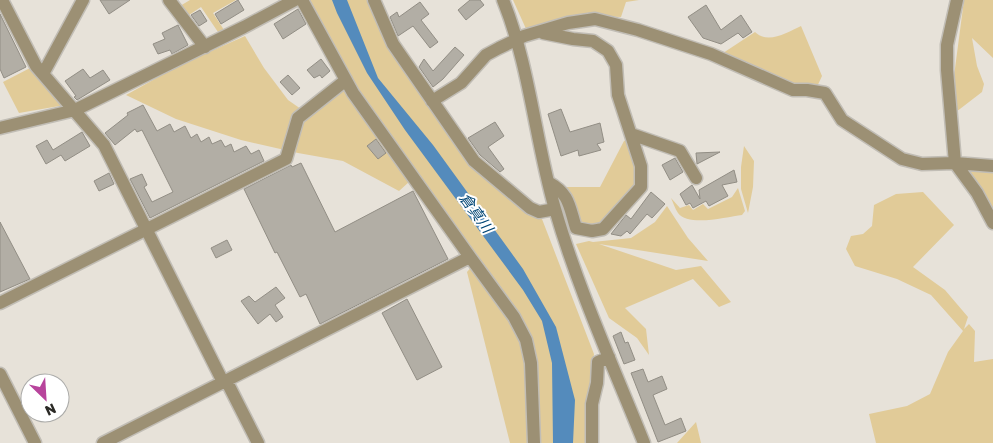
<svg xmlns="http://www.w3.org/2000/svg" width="993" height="443" viewBox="0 0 993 443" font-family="Rubik,'Noto Sans JP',sans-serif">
	<rect width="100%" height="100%" fill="#e7e2d9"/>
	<path fill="#e1cb98" d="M190 0H236L213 13 224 30 218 32 201 7 189 15 203 37 180 6Z
		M308 0H373L378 13 474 161 537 212 542 219 594 354 588 406V443H510L467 272 474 264 420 177 319 32Z
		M513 0H639L626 2 621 17 597 16 527 31Z
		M964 0H993V58L972 38 977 66 984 84 982 92 956 112 954 76Z
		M801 26 822 76 815 91 717 57 755 32C768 45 788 32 801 26Z
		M245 36 264 68 288 100 311 116 344 87 409 182 399 191 343 161 298 153 241 140 176 119 126 95 180 65Z
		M32 67 65 105 19 113 3 82Z
		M632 137 641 187 603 229 576 228 564 187H600L624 141Z
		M744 146 754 161 753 187 748 213 741 189V167Z
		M956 166H993V230L983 196Z
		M738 188 745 211 742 215C727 217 688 227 678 213 675 209 673 202 671 198L680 208 689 205 693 210 703 204 708 209 732 197Z
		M923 192 954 225 913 267 945 290 968 317 964 329 969 324 975 331 974 362 993 359V443H876L869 414 907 406 930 394 948 352 963 331 931 295 897 279 855 266 846 249 851 236 863 234 872 226 874 205 896 194Z
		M667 206 688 238 708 261 599 244 676 270 701 266 731 302 719 307 693 279 625 308 646 329 649 355 637 338 609 318 576 244 589 241 593 242 631 238 655 222Z
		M696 422 701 443H677Z"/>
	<path fill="#548bbc" d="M332 0H347L378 78 433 145 523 269 556 327 575 400 573 443H553L552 363 542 321 523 290 405 130 367 73 337 13Z"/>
	<path fill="#b2aea5" stroke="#928e85" d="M100 0H130L109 14Z
		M238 0 244 10 221 24 215 14Z
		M470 0H480L484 5 466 20 458 10Z
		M420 2 429 14 421 20 438 42 430 48 413 26 398 36 390 17 397 12 399 17Z
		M706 5 721 30 741 15 752 32 743 38 738 33 721 44 703 38 688 17Z
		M298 9 306 24 283 39 274 24Z
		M200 10 207 21 199 26 191 15Z
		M0 14 26 67 4 78 0 69Z
		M178 25 188 45 172 54 170 50 158 54 153 44 165 39 162 33Z
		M455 47 464 55 443 79 433 87 419 67 424 59 433 71Z
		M321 59 330 71 322 78 320 75 314 78 307 70Z
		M83 69 90 78 103 70 110 80 77 100 74 97 76 96 65 81Z
		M288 75 300 88 292 95 280 82Z
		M143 105 157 131 170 124 174 132 185 126 191 138 197 134 201 142 209 137 212 144 221 140 225 147 231 144 234 152 246 146 251 154 259 150 264 161 150 218 130 179 142 174 147 185 144 187 152 202 173 192 142 130 137 132 135 129 115 145 105 133 128 115 127 113Z
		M561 109 570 132 600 123 604 142 597 144 601 150 579 156 578 150 561 156 548 114Z
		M495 122 504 136 488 147 504 169 500 172 480 155 468 138Z
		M82 132 90 146 65 161 61 155 46 164 36 146 47 140 53 150Z
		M376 139 386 153 378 159 367 146Z
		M720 152 697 164 696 153Z
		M675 158 683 172 670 180 662 165Z
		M301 163 335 232 413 191 448 259 320 324 306 294 300 297 277 252 275 253 244 189 291 165 292 167Z
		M734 170 737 182 722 185 728 196 709 206 706 201 693 208 690 203 686 205 680 194 692 185 700 199 699 190Z
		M109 173 114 184 99 191 94 181Z
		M651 192 665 204 652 218 647 214 630 234 627 231 621 236 611 234 626 215 631 219Z
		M0 222 30 279 0 292Z
		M227 240 232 250 216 258 211 248Z
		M276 287 285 298 275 305 283 317 276 322 270 314 258 324 241 301 249 296 255 302Z
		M407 299 442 367 417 380 382 313Z
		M621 332 625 343 628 342 635 360 624 364 613 336Z
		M643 369 648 382 662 376 667 389 653 395 665 425 681 418 686 431 658 442 631 373Z"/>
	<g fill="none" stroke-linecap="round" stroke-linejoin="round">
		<g stroke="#c1bdb5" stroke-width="15">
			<path id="minor" d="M2 0 36 66 104 145 223 382
				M169 0 205 47
				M302 0 353 93 470 257 514 317 526 340 531 363 534 443
				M374 0 393 44 474 161 530 208 539 212 555 209
				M503 0C530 67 535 140 555 209 578 289 613 366 644 443
				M957 0 947 45V70L955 163 977 193 993 223
				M543 33 573 39 593 41 608 51 616 65 618 95 641 166V187L603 229 592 231 576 228C569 206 570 194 548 182
				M43 74 83 0
				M432 101 461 83 486 55 499 48 524 36 568 23 595 19 638 30 711 54 793 90H807L825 93 842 120 902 159 922 164 955 163 993 166
				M0 128 75 110 244 27 295 0
				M631 134 680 151 696 178
				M0 303 286 159 298 118 346 80
				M0 374 35 443
				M226 380 258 443
				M103 443 470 257
				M592 443V404L597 383 598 362 609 357"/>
		</g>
		<use href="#minor" stroke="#9c9074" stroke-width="12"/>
	</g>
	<g text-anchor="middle" stroke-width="4" stroke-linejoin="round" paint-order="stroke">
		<g font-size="15" font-style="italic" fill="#004574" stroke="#fff">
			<text transform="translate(476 213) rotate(54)" y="5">倉真川</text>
		</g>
	</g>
	<g transform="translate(45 398) rotate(155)"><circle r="24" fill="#ffffff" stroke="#aaaaa8"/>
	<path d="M0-4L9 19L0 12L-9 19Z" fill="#b8449c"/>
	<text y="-8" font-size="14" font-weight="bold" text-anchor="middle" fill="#2b2a26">N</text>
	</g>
</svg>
